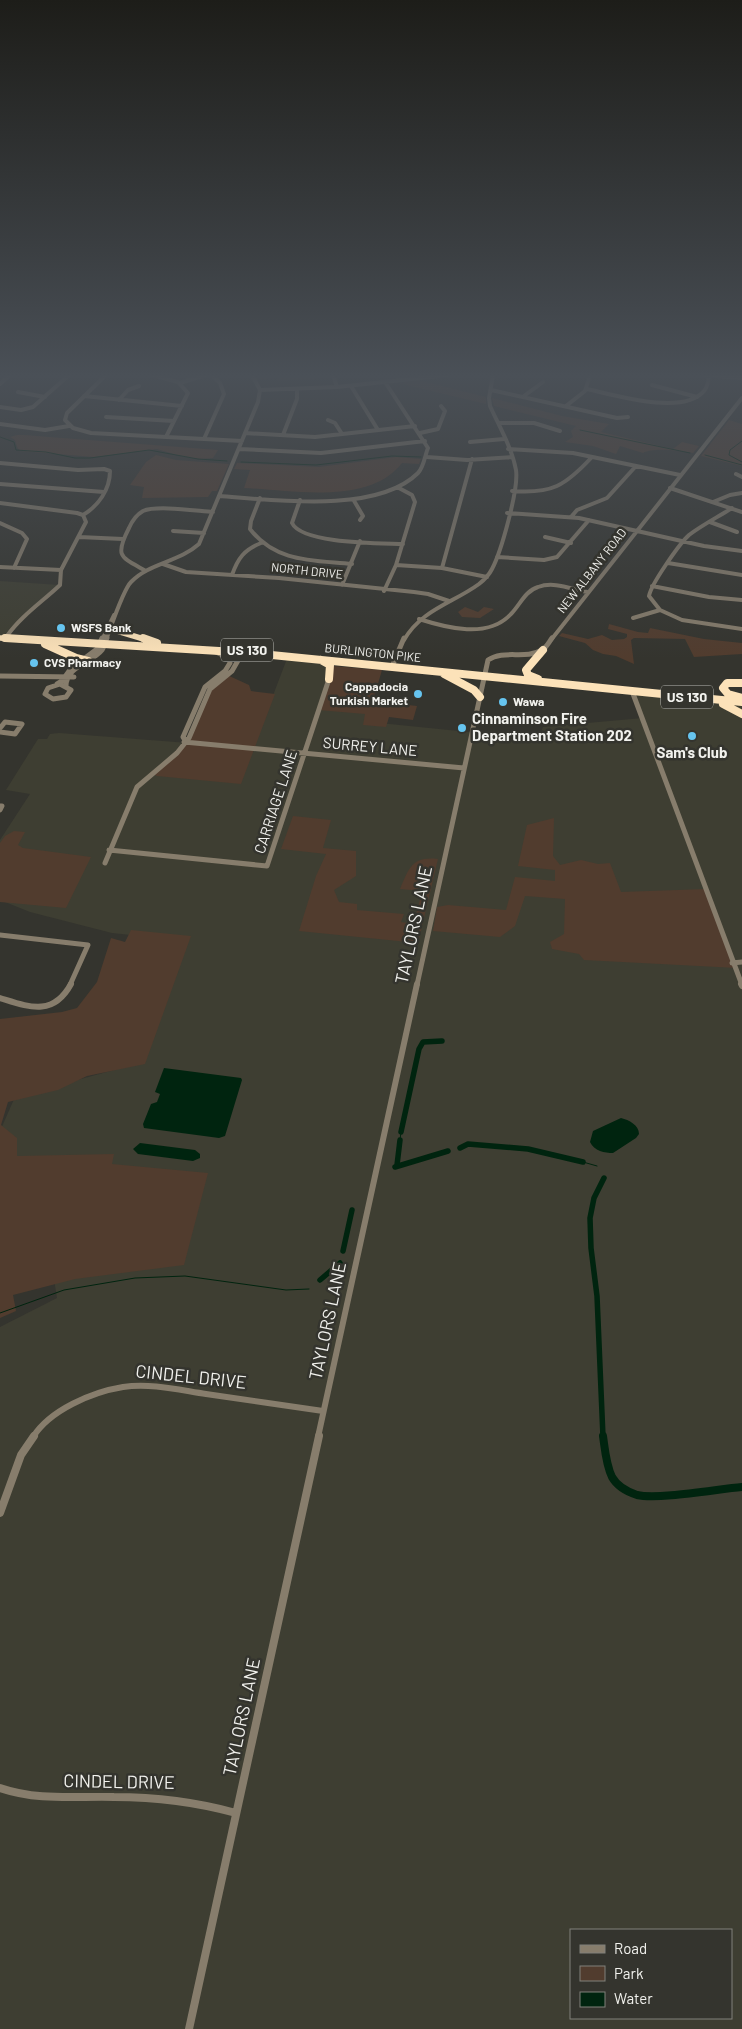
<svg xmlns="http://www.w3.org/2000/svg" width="742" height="2029" viewBox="0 0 742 2029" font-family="Barlow,sans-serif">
	<rect width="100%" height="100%" fill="#34342e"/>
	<path fill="#3e3e32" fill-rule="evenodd" d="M0 581 60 585 7 636H0Z
		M288 656 322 660 370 715V722L538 739 543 727 643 718 632 691 742 702V2029H0V1327L57 1298 53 1273 0 1198V1131L15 1097 136 1064 187 941 112 933 30 912 0 900V840L30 794 6 790 38 739H47L50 734 59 733 253 748ZM571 1930H731V2018H571Z"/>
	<path fill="#513c2e" d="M255 375H330V378L278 381 277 378 259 380Z
		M418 380 486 397V404L398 383Z
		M492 398 562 416 609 424 601 432 673 449 682 442 699 446 693 453C682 451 653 447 643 453L620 446 616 454 593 446 565 442 573 437 571 431 576 426 494 406Z
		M729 420 742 424V466L701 456Z
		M17 435H24L218 450 213 458 199 459 180 456 157 449 94 457 21 451 18 449 15 440 10 437Z
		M156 455 176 460 229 464 217 491H212L208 497 142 498 144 487 130 485 146 462Z
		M396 457 421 459 419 464 402 463C369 506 290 490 244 488L250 470 234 469 237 463 319 467Z
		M465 607 478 612 484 607 494 609 480 618 462 617 458 612Z
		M609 624 638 632 648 633 650 628 704 639 742 643V654L694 657 685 639 634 638 631 640 634 664 616 656 603 654 593 650 585 643 559 636 562 633 588 639 602 635 612 640 624 639 627 637V634L608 629Z
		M333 666 382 670 373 701 417 706 413 720 389 717 386 727 363 725 365 714 318 710Z
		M225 674 249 685 251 691 275 694 241 784 157 776 150 773 179 750 184 743 215 681Z
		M293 816 331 820 323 848 356 851V876L334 890 339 902 357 904V910L404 914 401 922 414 924 422 891 400 889C409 868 412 856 438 859L418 943 299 931 316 876 326 854 281 849Z
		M554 818 553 856 560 865 581 860 598 864 610 863 621 892 706 889 737 968 584 960 579 954 552 949 550 942 564 934 565 899 525 896 515 926 500 937 433 931 437 907 448 905 506 910 515 877 555 881V870L518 866 527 825Z
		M14 831 25 832 18 845 23 848 91 857 66 908 0 902V843L5 836Z
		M131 930 191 936 145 1064 87 1076 58 1090 8 1102 1 1125 17 1138V1156L114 1154 112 1164 208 1173 184 1265 75 1279 13 1295 16 1311 0 1318V1019L62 1012 77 1008 97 982 111 938 125 942Z"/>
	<path fill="#00240f" d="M164 1068 241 1078 242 1080 225 1136 219 1138 144 1128 143 1124 151 1104 157 1102 160 1094 155 1092Z
		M621 1118C629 1120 639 1125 639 1134L636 1138 613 1153C605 1153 594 1151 590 1142L593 1131Z
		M140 1143 195 1150 200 1154V1158L193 1161 138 1154 133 1149Z"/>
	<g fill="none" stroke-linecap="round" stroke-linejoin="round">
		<path stroke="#00240f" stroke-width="1" d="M580 430 690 453
			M0 437 14 442 16 450 46 452 75 458H90L149 450 198 459 227 461
			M742 441 730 450 729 455 742 462
			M705 455 742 465
			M241 462 316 465 392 456 421 457
			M400 1140 401 1132
			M583 1162 597 1166
			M0 1313 64 1290 135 1278 185 1276 286 1290 309 1289"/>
		<path stroke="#00240f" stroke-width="5.5" d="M401 1132 419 1049 423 1042 442 1041
			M460 1148 468 1144 528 1149 583 1162
			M397 1165 400 1140
			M395 1167 448 1151
			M343 1251 352 1210
			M320 1280 340 1263
			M603 1437 597 1296 591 1248 590 1218 594 1198 604 1178"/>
		<path stroke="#00240f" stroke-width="8" d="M603 1436C605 1450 606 1465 612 1477 617 1486 628 1492 637 1495 658 1500 718 1489 742 1487"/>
		<path stroke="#877d6c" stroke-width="4" d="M106 375 67 413 65 420 73 428 91 433 242 441
			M152 375 178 382 188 393 166 437
			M333 375 337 387
			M703 375 742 378
			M180 383 206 375
			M0 384 10 375
			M652 385 697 397
			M351 386 378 430
			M587 389C614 395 683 416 704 391 708 387 708 381 709 376
			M260 390 337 387 449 375
			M491 390 617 418 628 417
			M18 392 45 397
			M84 396 182 406
			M524 396 543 382
			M119 400 128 390 139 386
			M566 406 585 391 590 375
			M0 407 21 410 33 407 69 375
			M106 417 174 421
			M328 420 335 423 342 434
			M498 423H534L560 431
			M0 424 45 430 69 426
			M245 433 315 437 415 426
			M420 433 438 429 445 411 441 406
			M283 435 297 399V389
			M204 439 224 394 220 383 211 375
			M470 442 504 439
			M239 449 321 453 425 441
			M508 449 573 453 680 475
			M427 457 467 460 512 457
			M0 463 78 470 104 469 110 471C110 490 98 506 83 515
			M736 474 742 477
			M0 484 104 492
			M670 488 742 512
			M512 491C552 494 565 486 592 457
			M219 496C274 500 377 514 418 473 424 467 425 455 428 448L385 382
			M260 498 251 521 250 529C276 563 314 560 352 564
			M353 499 363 516 360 520
			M300 500 292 523C302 544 381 543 403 544
			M713 502 730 495 742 493
			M0 503 77 513 83 515 86 522 61 570 60 585C42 602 21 616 7 636
			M732 508C718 517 702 525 689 535 680 543 651 584 649 596L660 610 682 620 742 629
			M507 513 579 518 704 546 742 551
			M571 517 577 510 607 498 636 466
			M710 522 737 532
			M0 523 22 533 27 539 14 568
			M173 531 204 533
			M79 537 123 539
			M545 537 571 543
			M497 557 544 560 557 557 589 520
			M668 563 742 575
			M163 564 186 572 279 578 414 592 428 594 449 601
			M396 565 442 568 487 577
			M0 567 61 570
			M442 568 472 459
			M146 571C121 557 114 557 129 528 132 521 136 515 143 511 157 505 197 511 213 512
			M232 575C238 558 244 550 261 543
			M342 585 360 541
			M652 586 709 597 742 600
			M384 591 396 565 415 502 412 495 397 487
			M633 618 660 610
			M419 619C447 628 488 639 511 614 520 605 525 591 538 587 554 581 571 589 587 592
			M102 640 114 615
			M106 640C111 627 123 590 131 582 149 563 179 562 199 544L258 402 260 390 252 375
			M404 640C421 610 453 603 479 584 484 580 489 575 492 569 501 552 519 489 516 470 512 448 499 426 490 406L489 398 493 375
			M551 640 742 398"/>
		<path stroke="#877d6c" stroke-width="5" d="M85 658 97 649 102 638
			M393 664 404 638
			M0 676 74 677
			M57 684 62 681 72 667
			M60 684 71 690 66 697 53 699 45 694 48 688Z
			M66 686C66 666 92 663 102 650 104 647 105 642 107 638
			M632 691 742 985
			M0 732 15 734 22 724 5 722 1 727
			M185 740 183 737 205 687 225 671 230 663 229 658 216 652
			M184 742 464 768
			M0 806H2L0 810
			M109 850 267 866 329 679
			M105 863 137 787 177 753 189 738 210 689 232 671 240 657 248 654
			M0 935 88 945 70 985
			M732 963 742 962
			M417 985 488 660C504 649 525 660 542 650 546 648 549 642 552 638"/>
		<path stroke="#877d6c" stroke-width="6" d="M741 984 742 986
			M0 998C29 1007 53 1017 71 984
			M33 1437C50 1410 92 1392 123 1387 151 1383 179 1390 206 1394 245 1400 284 1405 323 1411
			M318 1437 417 984"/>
		<path stroke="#877d6c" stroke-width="8" d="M0 1513 21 1455 34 1436
			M0 1788C38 1801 75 1796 114 1797 156 1797 196 1802 236 1813
			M189 2029 319 1436"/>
		<path stroke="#fce2b9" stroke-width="5.5" d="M107 628 147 640
			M0 638 26 640"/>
		<path stroke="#fce2b9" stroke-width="8" d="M5 638 252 653 742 702
			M143 638 157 643
			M45 644 76 658 88 661
			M321 660 330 665 329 679
			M444 674 474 690 480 697
			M538 679 528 675 526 670 543 650
			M742 683H727L723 688 728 694 742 698
			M723 704 742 714"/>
	</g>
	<linearGradient id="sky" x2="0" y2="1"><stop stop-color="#1d1d19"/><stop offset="0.57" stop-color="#4a5057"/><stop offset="1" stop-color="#4a5057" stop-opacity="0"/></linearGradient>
	<rect width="742" height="659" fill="url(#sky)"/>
	<g fill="#66c4ef" stroke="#34342e" stroke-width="2">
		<circle cx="61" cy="628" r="5"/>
		<circle cx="34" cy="663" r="5"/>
		<circle cx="418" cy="694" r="5"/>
		<circle cx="503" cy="702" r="5"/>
		<circle cx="462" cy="728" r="5"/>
		<circle cx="692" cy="736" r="5"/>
	</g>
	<g text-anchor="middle" stroke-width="5" stroke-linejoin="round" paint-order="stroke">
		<g font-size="12" fill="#f2f2ee" stroke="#34342e">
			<text transform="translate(307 571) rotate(6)" y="4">NORTH DRIVE</text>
			<text transform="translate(592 571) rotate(-52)" y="4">NEW ALBANY ROAD</text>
			<text transform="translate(373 653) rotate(6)" y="4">BURLINGTON PIKE</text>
		</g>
		<g font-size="12" font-weight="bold" fill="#f2f2ee" stroke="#34342e" text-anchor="start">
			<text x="71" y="632">WSFS Bank</text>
			<text x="44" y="667">CVS Pharmacy</text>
			<text x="408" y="691" text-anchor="end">Cappadocia<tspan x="408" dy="14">Turkish Market</tspan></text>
			<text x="513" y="706">Wawa</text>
		</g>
		<g fill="#34342e" stroke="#b9b9b4" stroke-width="1">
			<rect x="221" y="638.5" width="52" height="23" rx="4"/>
			<rect x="661" y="685.5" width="52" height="23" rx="4"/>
		</g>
		<g font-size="14" font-weight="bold" fill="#f2f2ee">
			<text x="247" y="655">US 130</text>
			<text x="687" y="702">US 130</text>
		</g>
		<g font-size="15" font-weight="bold" fill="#f2f2ee" stroke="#34342e" text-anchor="start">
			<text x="472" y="724">Cinnaminson Fire<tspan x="472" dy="17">Department Station 202</tspan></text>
			<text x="692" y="758" text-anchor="middle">Sam's Club</text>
		</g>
		<g font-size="15" fill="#f2f2ee" stroke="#34342e">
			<text transform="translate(370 747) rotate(5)" y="5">SURREY LANE</text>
			<text transform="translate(276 802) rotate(-72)" y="5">CARRIAGE LANE</text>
		</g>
		<g font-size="18" fill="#f2f2ee" stroke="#34342e">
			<text transform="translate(414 925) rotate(-78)" y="6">TAYLORS LANE</text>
			<text transform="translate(328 1321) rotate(-78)" y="6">TAYLORS LANE</text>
			<text transform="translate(191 1377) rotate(6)" y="6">CINDEL DRIVE</text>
			<text transform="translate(242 1717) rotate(-78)" y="6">TAYLORS LANE</text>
			<text transform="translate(119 1782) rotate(1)" y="6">CINDEL DRIVE</text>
		</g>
	</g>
	<rect x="570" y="1929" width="162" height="90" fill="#34342e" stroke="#80807b"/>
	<rect x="580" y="1945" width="25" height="8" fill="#877d6c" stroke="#80807b"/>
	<text x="614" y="1954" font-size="15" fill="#f2f2ee">Road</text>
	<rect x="580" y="1966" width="25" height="15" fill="#513c2e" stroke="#80807b"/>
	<text x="614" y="1979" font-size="15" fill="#f2f2ee">Park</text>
	<rect x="580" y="1992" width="25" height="15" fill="#00240f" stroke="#80807b"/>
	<text x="614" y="2004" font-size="15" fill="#f2f2ee">Water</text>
</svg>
